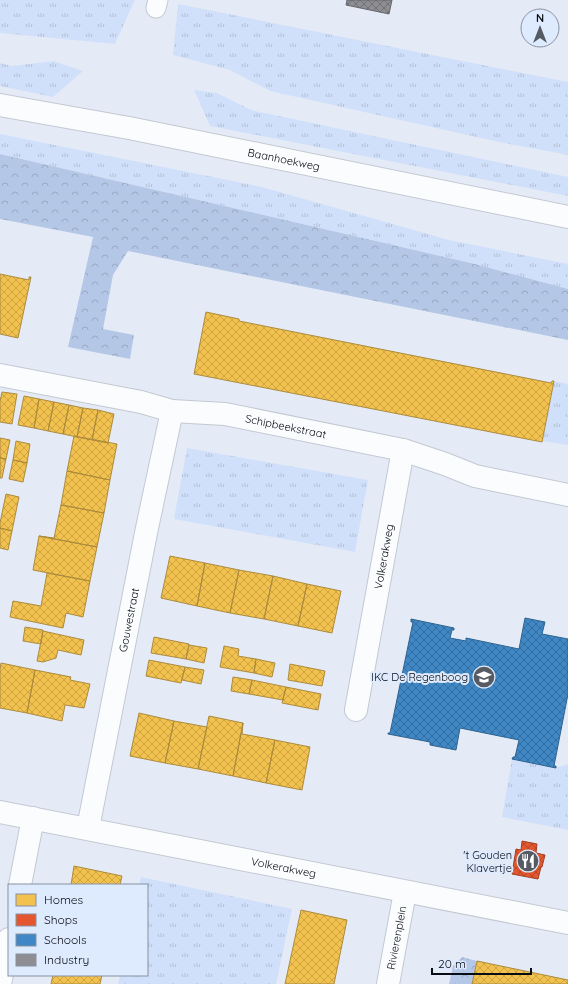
<svg xmlns="http://www.w3.org/2000/svg" width="568" height="984" viewBox="0 0 568 984" font-family="Quicksand,sans-serif">
	<defs>
		<pattern id="grass-tufts" width="24" height="20" patternUnits="userSpaceOnUse"><rect width="24" height="20" fill="#d1e0fa"/><path d="M3 7l-1-3M5 7V3M7 7l1-3M15 17l-1-3M17 17v-4M19 17l1-3" fill="none" stroke="#b2bfd5"/></pattern>
		<pattern id="forest-crowns" width="20" height="18" patternUnits="userSpaceOnUse"><rect width="20" height="18" fill="#b5c7e6"/><path d="M2 6a3 3 0 1 1 6 0M12 15a3 3 0 1 1 6 0" fill="none" stroke="#9aaac4"/></pattern>
		<pattern id="homes-cross-hatch" width="8" height="8" patternUnits="userSpaceOnUse"><rect width="8" height="8" fill="#f2c14e"/><path d="M0 0l8 8M0 8l8-8" fill="none" stroke="#cea543"/></pattern>
		<pattern id="shops-cross-hatch" width="8" height="8" patternUnits="userSpaceOnUse"><rect width="8" height="8" fill="#e4572e"/><path d="M0 0l8 8M0 8l8-8" fill="none" stroke="#b74626"/></pattern>
		<pattern id="schools-cross-hatch" width="8" height="8" patternUnits="userSpaceOnUse"><rect width="8" height="8" fill="#3f88c5"/><path d="M0 0l8 8M0 8l8-8" fill="none" stroke="#336e9f"/></pattern>
		<pattern id="industry-cross-hatch" width="8" height="8" patternUnits="userSpaceOnUse"><rect width="8" height="8" fill="#8d8d92"/><path d="M0 0l8 8M0 8l8-8" fill="none" stroke="#717276"/></pattern>
	</defs>
	<rect width="100%" height="100%" fill="#e5ebf6"/>
	<path fill="url(#grass-tufts)" d="M0 0H135L115 44 0 33Z
		M178 4 568 82V155L499 142 270 91 230 70 173 55Z
		M54 61 83 71 53 97 0 86V63L12 66Z
		M194 90 217 93 251 110 568 177V196L210 126Z
		M0 134 262 187 449 240 568 264V289L475 264 0 154Z
		M554 381 568 384V445L542 441Z
		M187 448 368 480 355 552 174 519Z
		M512 759 556 768 568 764V830L502 817Z
		M141 877 292 909 276 984H118L120 975H147V885H139Z"/>
	<path fill="url(#forest-crowns)" d="M0 154 475 264 568 289V340L128 251 113 275 103 329 134 335 130 359 68 347 93 237 0 219Z
		M462 957 477 961 472 984H449L453 966Z"/>
	<path fill="url(#homes-cross-hatch)" stroke="#ac8b3d" d="M0 274 29 280V277H31L18 338 0 334Z
		M206 312 239 319V321L551 383 552 381H554L542 442 194 374Z
		M2 392 17 394 12 424 0 422V401Z
		M24 396 39 399 34 428 18 425Z
		M39 399 54 402 48 431 34 428Z
		M54 402 69 405 63 434 48 431Z
		M69 405 83 408 77 437 63 434Z
		M83 408 98 410 92 440 77 437Z
		M98 410 114 414 108 443 92 440Z
		M74 436 117 444 110 480 67 471Z
		M0 438 10 440 6 459 0 458Z
		M16 441 30 444 27 463 13 460Z
		M0 458 6 459 2 478H0Z
		M13 460 27 463 23 482 9 479Z
		M67 471 110 480 104 513 61 505Z
		M6 494 19 497 12 531 0 528V523Z
		M61 505 104 513 97 547 39 536 54 538Z
		M0 528 12 531 8 550 0 548Z
		M39 536 97 547 90 581 33 570Z
		M170 556 205 563 197 606 161 598Z
		M205 563 239 570 230 613 197 606Z
		M239 570 273 576 264 619 230 613Z
		M47 573 90 581 83 617 66 613 63 628 10 617 13 601 41 606Z
		M273 576 307 584 298 626 264 619Z
		M307 584 341 591 332 633 298 626Z
		M25 627 43 630 41 644 23 641Z
		M43 631 84 640 81 655 58 650 56 658 43 662 37 661Z
		M154 637 189 644 186 659 151 653Z
		M189 645 207 648 204 663 186 659Z
		M224 646 239 649 238 656 256 659 254 673 220 667Z
		M256 659 275 663 272 677 254 673Z
		M149 660 185 667 181 683 146 676Z
		M1 663 35 670 27 713 0 708V670Z
		M290 664 325 671 322 686 288 680Z
		M185 667 204 670 201 684 182 680Z
		M35 670 71 677 70 680 90 684 84 708 65 705 62 721 27 713Z
		M233 677 252 680 249 694 231 691Z
		M252 680 286 687 283 700 249 694Z
		M286 687 321 694 318 710 282 703Z
		M139 713 174 721 165 763 130 756Z
		M209 716 243 723 233 776 198 769Z
		M174 721 207 727 198 769 165 763Z
		M243 723 242 734 275 740 266 783 233 776Z
		M275 740 310 747 302 790 266 783Z
		M74 866 122 876 120 885H71Z
		M301 910 347 920 334 984H285Z
		M477 961 568 980V984H472Z
		M53 975H102L100 984H51Z"/>
	<path fill="url(#shops-cross-hatch)" stroke="#a24026" d="M522 841 537 844 536 853 545 855 542 867H541L538 879 512 874 516 849 521 850Z"/>
	<path fill="url(#schools-cross-hatch)" stroke="#2e6390" d="M525 618 545 622 542 634 568 639V694L554 766H556V768L512 759 513 757H515L519 740 460 728 456 750 430 745V742L388 734V733H390L413 622H411V619L454 628V630H452L450 638 466 641V638L519 649Z"/>
	<path fill="url(#industry-cross-hatch)" stroke="#65666c" d="M347 0H392L389 14 346 5Z"/>
	<g fill="none" stroke-linecap="round" stroke-linejoin="round">
		<g stroke="#c3c9d2" stroke-width="21">
			<path id="service" d="M156 8 158 0"/>
		</g>
		<g stroke="#c3c9d2" stroke-width="24">
			<g id="minor">
				<path id="s1" d="M0 375 141 402 172 411 225 414 403 450 445 464 475 476 568 495"/>
				<path id="s2" d="M356 710 403 450"/>
				<path id="s3" d="M0 812 568 923"/>
				<path id="s4" d="M88 828 147 528 172 411"/>
				<path d="M20 885 33 818"/>
				<path d="M0 984 9 939"/>
				<path id="s5" d="M388 984 405 892"/>
			</g>
		</g>
		<g stroke="#c3c9d2" stroke-width="24">
			<g id="tertiary">
				<path id="s6" d="M0 105 129 128 568 217"/>
			</g>
		</g>
		<use href="#service" stroke="#fbfcfe" stroke-width="19"/>
		<use href="#minor" stroke="#fbfcfe" stroke-width="22"/>
		<use href="#tertiary" stroke="#fbfcfe" stroke-width="22"/>
	</g>
	<defs>
		<g id="school-disc" transform="scale(1.15)"><circle r="9.5" fill="#555a63" stroke="#deeafd"/><path d="M0-5L7-2L0 1L-7-2ZM-4 1L0 2.5L4 1V4Q0 6-4 4Z" fill="#fff"/></g>
		<g id="restaurant-disc" transform="scale(1.15)"><circle r="9.5" fill="#555a63" stroke="#deeafd"/><path d="M-5-6h1v4h1v-4h1v4h1v-4h1v5L-1.5 .5V6h-2V.5L-5-1ZM5-6V6H3V1.5H1.5Q1.5-4 5-6Z" fill="#fff"/></g>
	</defs>
	<g fill-rule="evenodd">
		<use href="#school-disc" x="484" y="677"/>
		<use href="#restaurant-disc" x="528" y="861"/>
	</g>
	<g text-anchor="middle" stroke-width="4" stroke-linejoin="round" paint-order="stroke">
		<g font-size="11" fill="#080c14" stroke="#deeafd">
			<text dy="4" stroke="none"><textPath href="#s6" startOffset="289">Baanhoekweg</textPath></text>
			<text dy="4" stroke="none"><textPath href="#s1" startOffset="291">Schipbeekstraat</textPath></text>
			<text dy="4" stroke="none"><textPath href="#s2" startOffset="156">Volkerakweg</textPath></text>
			<text dy="4" stroke="none"><textPath href="#s4" startOffset="212">Gouwestraat</textPath></text>
			<text dy="4" stroke="none"><textPath href="#s3" startOffset="289">Volkerakweg</textPath></text>
			<text dy="4" stroke="none"><textPath href="#s5" startOffset="47">Rivierenplein</textPath></text>
		</g>
		<g font-size="11" fill="#080c14" stroke="#deeafd" text-anchor="end">
			<text x="468" y="681">IKC De Regenboog</text>
			<text x="512" y="859">'t Gouden<tspan x="512" dy="13">Klavertje</tspan></text>
		</g>
	</g>
	<rect x="8" y="884" width="140" height="92" fill="#deeafd" stroke="#8891a0"/>
	<rect x="16" y="894" width="20" height="12" fill="#f2c14e" stroke="#8891a0"/>
	<text x="44" y="904" font-size="12" fill="#080c14">Homes</text>
	<rect x="16" y="914" width="20" height="12" fill="#e4572e" stroke="#8891a0"/>
	<text x="44" y="924" font-size="12" fill="#080c14">Shops</text>
	<rect x="16" y="934" width="20" height="12" fill="#3f88c5" stroke="#8891a0"/>
	<text x="44" y="944" font-size="12" fill="#080c14">Schools</text>
	<rect x="16" y="954" width="20" height="12" fill="#8d8d92" stroke="#8891a0"/>
	<text x="44" y="964" font-size="12" fill="#080c14">Industry</text>
	<g transform="translate(540 28)"><circle r="19" fill="#deeafd" stroke="#8891a0"/>
	<path d="M0-3L7 15L0 10L-7 15Z" fill="#555a63"/>
	<text y="-6" font-size="11" font-weight="bold" text-anchor="middle" fill="#080c14">N</text>
	</g>
	<path d="M432 968v6h99v-6" fill="none" stroke="#080c14" stroke-width="2"/>
	<text x="438" y="968" font-size="12" fill="#080c14" stroke="#deeafd" stroke-width="3" paint-order="stroke">20 m</text>
</svg>
